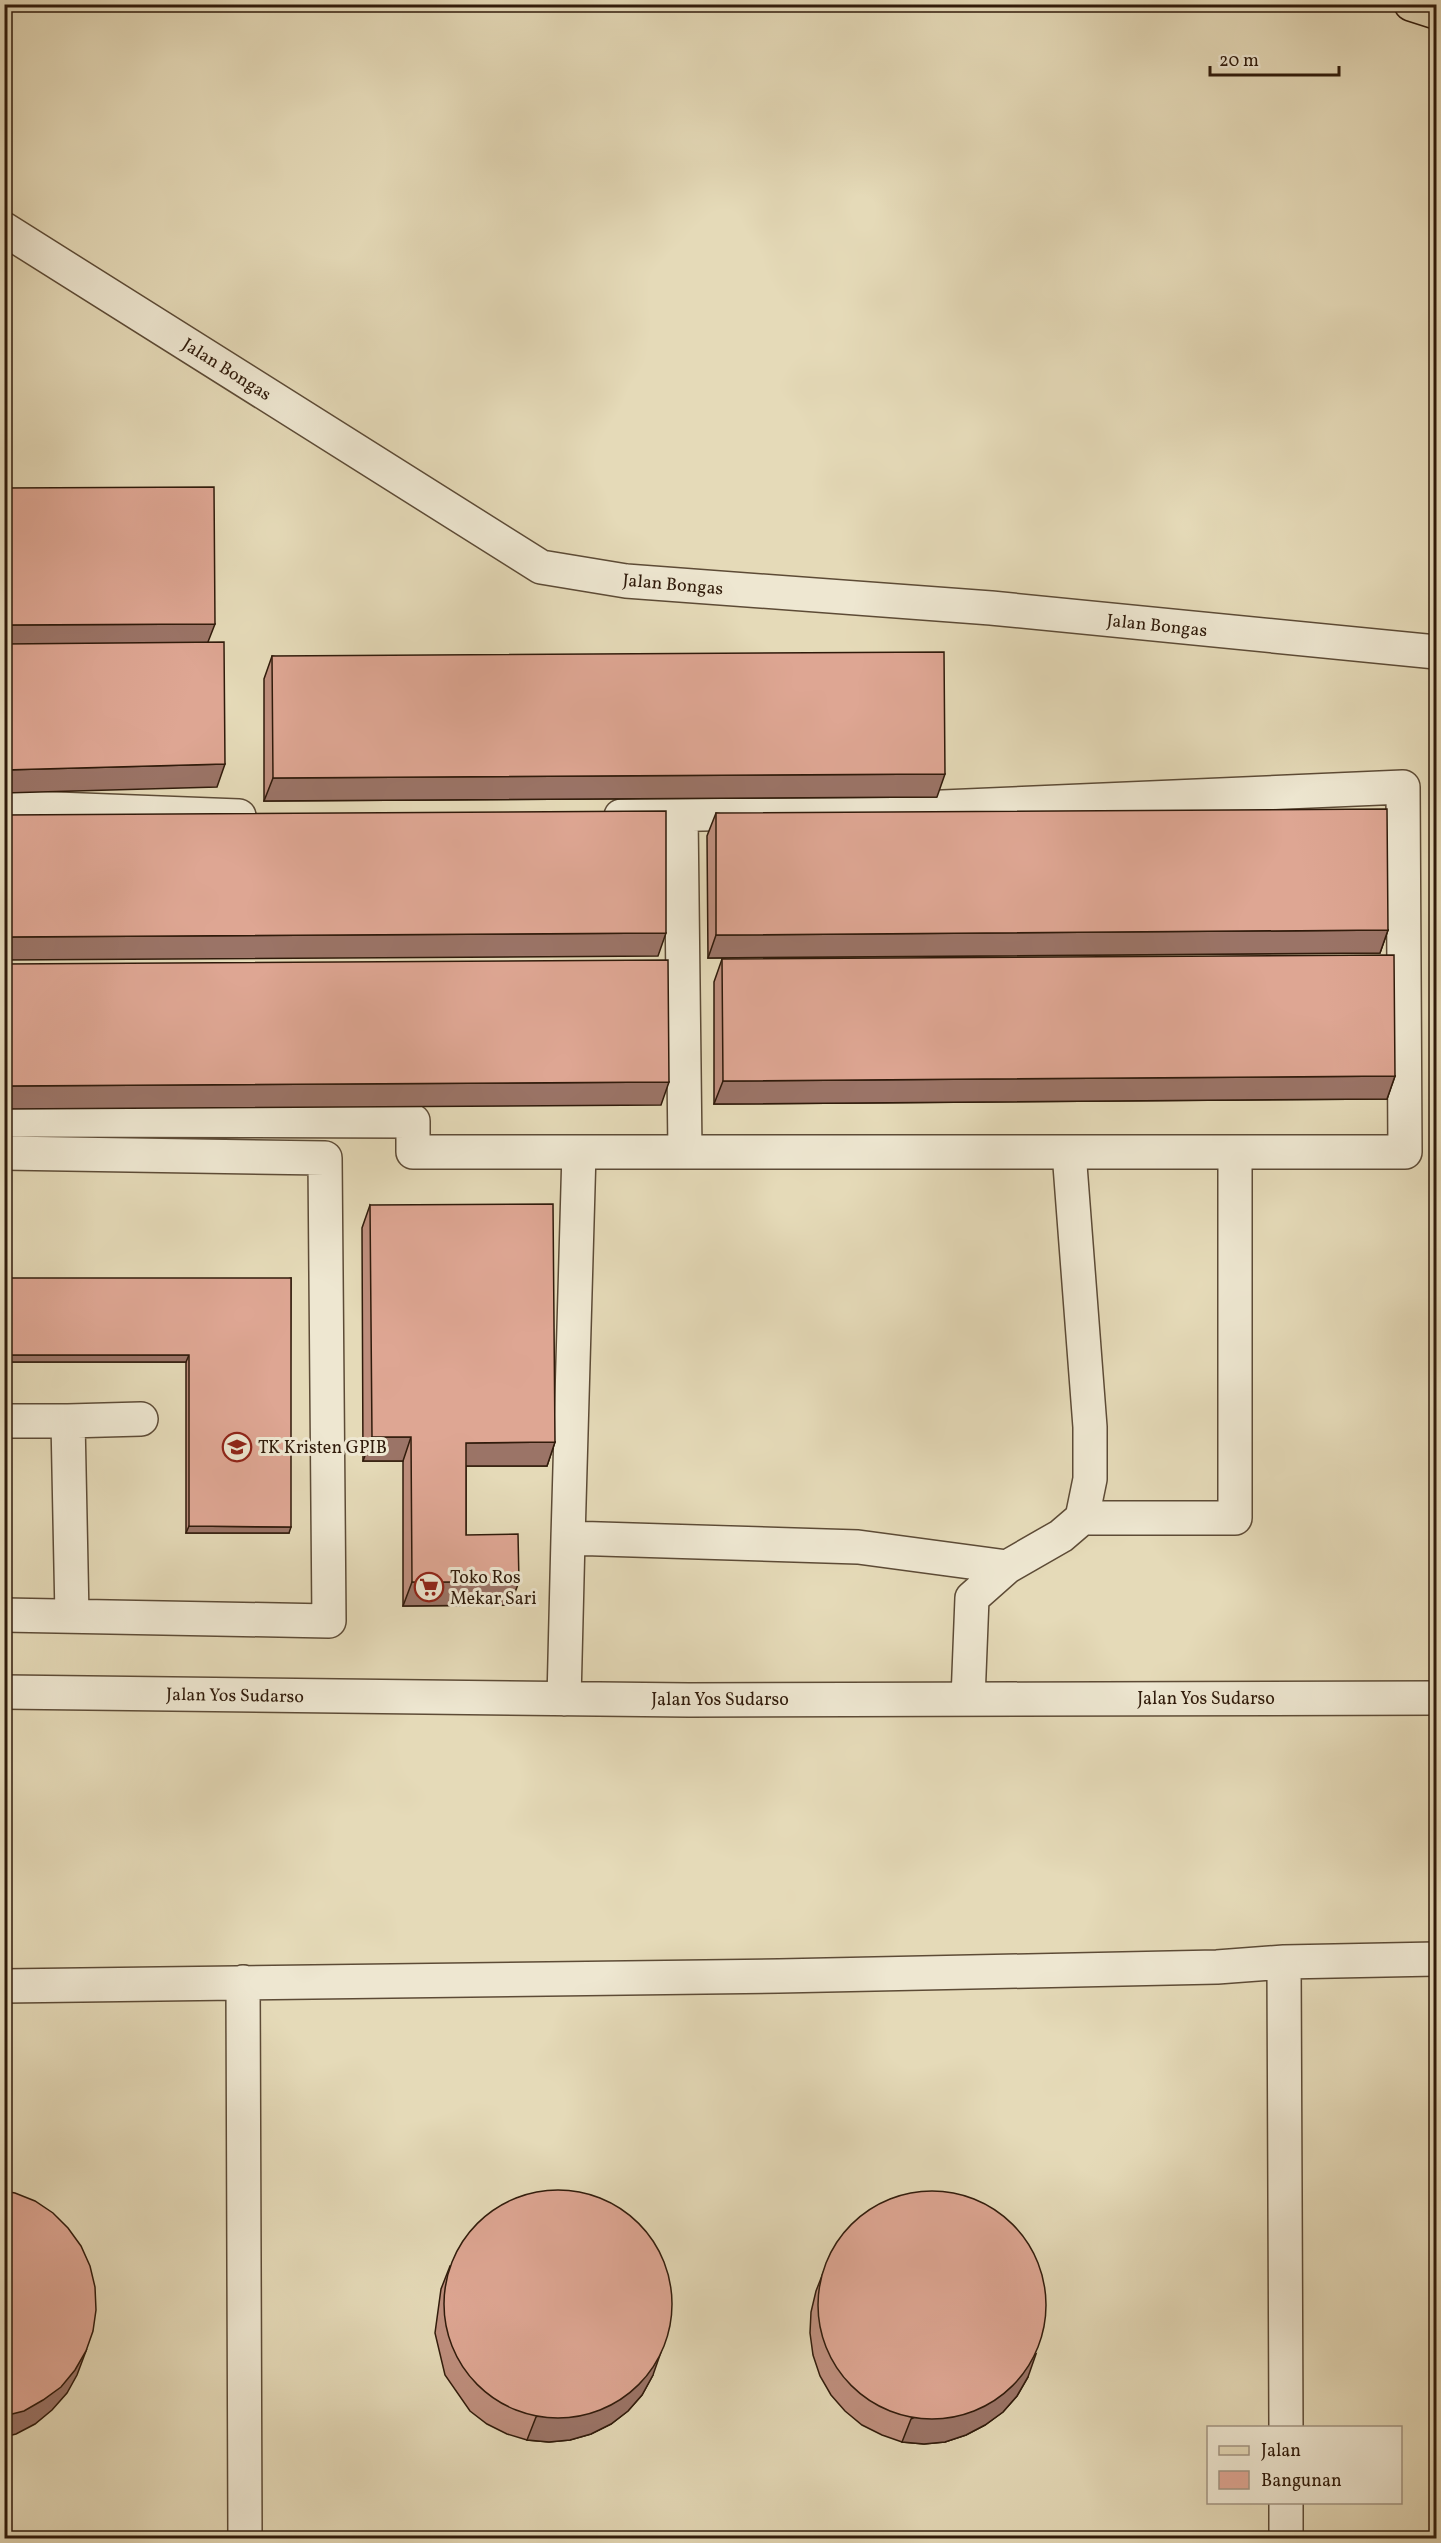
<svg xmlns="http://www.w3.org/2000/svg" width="1441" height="2543" viewBox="0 0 1441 2543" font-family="Vollkorn,serif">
	<rect width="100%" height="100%" fill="#e5dab8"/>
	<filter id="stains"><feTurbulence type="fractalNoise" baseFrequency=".00333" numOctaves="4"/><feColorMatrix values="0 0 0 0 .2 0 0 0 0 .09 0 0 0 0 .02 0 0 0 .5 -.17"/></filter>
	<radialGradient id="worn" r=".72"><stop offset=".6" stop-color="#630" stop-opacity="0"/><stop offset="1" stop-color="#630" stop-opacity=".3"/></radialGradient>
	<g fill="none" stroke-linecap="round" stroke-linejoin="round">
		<g stroke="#5d4b36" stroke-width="36">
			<path id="minor" d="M4 229 541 567 626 581 991 608 1436 652
				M4 807 239 816
				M681 815 685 1152
				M4 1120 413 1121V1152H1405L1403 787 873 810 621 816
				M579 1152 568 1538 858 1547 1007 1567
				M4 1153 325 1158 329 1621 4 1615
				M4 1421H68L72 1616
				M68 1421 141 1419
				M1082 1518H1235V1154
				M4 1692 689 1700 1436 1698
				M564 1699 568 1538
				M968 1699 972 1598 1007 1567 1061 1536 1082 1518 1090 1479V1427L1069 1152
				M1284 1962 1286 2428
				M243 1982 245 2538
				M4 1986 779 1976 1217 1967 1284 1962 1436 1959
				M1286 2502V2538"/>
		</g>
		<g stroke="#301b0b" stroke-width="36">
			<path id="major" d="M1411 4 1436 12"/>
		</g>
		<use href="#minor" stroke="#eee7d1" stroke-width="33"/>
		<use href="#major" stroke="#e5dab8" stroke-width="33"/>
	</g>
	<path fill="#bf8f7e" stroke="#301b0b" stroke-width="1.5" d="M272 656 937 797 264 801V679Z
		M716 813 1388 930 1380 953 708 958 707 836Z
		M722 959 1395 1076 1387 1099 714 1104V982Z
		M370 1205 555 1442 547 1466H466V1535L510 1605 403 1606V1461H363L362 1228Z
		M291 1278 289 1533H186V1362H4Z
		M450 2266 653 2375 642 2395 628 2411 611 2424 591 2434 570 2440 549 2442 527 2440 507 2434 487 2424 470 2411 445 2375 435 2333 441 2289Z
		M825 2268 1028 2377 1017 2396 1003 2412 985 2425 966 2435 945 2442 924 2444 902 2442 882 2435 862 2425 845 2411 831 2395 820 2376 813 2355 810 2333 811 2312 816 2291Z"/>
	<path fill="#9b7467" stroke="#301b0b" stroke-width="1.5" d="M215 624 206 647 4 648V625Z
		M225 764 217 787 4 793V770Z
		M945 774 937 797 264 801 273 778Z
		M1388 930 1380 953 708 958 716 935Z
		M666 933 658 956 4 960V937Z
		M1395 1076 1387 1099 714 1104 723 1081Z
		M669 1082 661 1105 4 1109V1086Z
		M4 1355H189L186 1362H4Z
		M372 1437H411L403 1461H363Z
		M555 1442 547 1466H458L466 1443Z
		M189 1526 291 1527 289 1533H186Z
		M412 1582H519L510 1605 403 1606Z
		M86 2351 77 2375 67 2393 52 2410 35 2424 16 2434 4 2437V2416Z
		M661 2352 653 2375 642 2395 628 2411 611 2424 591 2434 570 2440 549 2442 527 2440 536 2417Z
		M1036 2354 1028 2377 1017 2396 1003 2412 985 2425 966 2435 945 2442 924 2444 902 2442 911 2419Z"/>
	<path fill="#dea693" stroke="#301b0b" stroke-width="1.5" d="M214 487 215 624 4 625V488Z
		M224 642 225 764 4 770V644Z
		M944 652 945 774 273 778 272 656Z
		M1387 809 1388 930 716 935V813Z
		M666 811V933L4 937V815Z
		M1394 955 1395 1076 723 1081 722 959Z
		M668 960 669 1082 4 1086V964Z
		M553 1204 555 1442 466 1443V1535L518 1534 519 1582H412L411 1437H372L370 1205Z
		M4 1278H291V1527L189 1526V1355H4Z
		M444 2304a114 114 0 1 1 228 0a114 114 0 1 1-228 0Z
		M818 2305a114 114 0 1 1 228 0a114 114 0 1 1-228 0Z
		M4 2191 15 2193 35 2201 53 2213 68 2228 81 2246 90 2266 95 2287 96 2310 93 2331 86 2351 75 2370 61 2387 43 2400 24 2411 4 2416Z
		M914 2536H936L948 2538H903Z"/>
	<defs>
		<g id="school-ring" transform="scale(1.5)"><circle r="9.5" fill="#eee7d1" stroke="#8f2418" stroke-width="1.5"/><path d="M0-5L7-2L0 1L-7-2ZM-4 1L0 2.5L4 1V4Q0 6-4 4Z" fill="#8f2418"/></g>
		<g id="supermarket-ring" transform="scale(1.5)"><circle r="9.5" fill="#eee7d1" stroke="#8f2418" stroke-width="1.5"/><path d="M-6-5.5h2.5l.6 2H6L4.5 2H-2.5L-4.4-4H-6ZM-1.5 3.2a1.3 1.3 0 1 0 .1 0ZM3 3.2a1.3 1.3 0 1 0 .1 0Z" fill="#8f2418"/></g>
	</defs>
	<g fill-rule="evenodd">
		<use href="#school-ring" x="237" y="1447"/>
		<use href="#supermarket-ring" x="429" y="1587"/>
	</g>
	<g text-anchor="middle" stroke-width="6" stroke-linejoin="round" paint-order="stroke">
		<g font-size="18" fill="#301b0b" stroke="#eee7d1">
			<text transform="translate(227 369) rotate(32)" y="6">Jalan Bongas</text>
			<text transform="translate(673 584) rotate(5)" y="6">Jalan Bongas</text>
			<text transform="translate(1157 625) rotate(6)" y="6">Jalan Bongas</text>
			<text transform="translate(235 1695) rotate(1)" y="6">Jalan Yos Sudarso</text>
			<text x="1206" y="1704">Jalan Yos Sudarso</text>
			<text x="720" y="1705">Jalan Yos Sudarso</text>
		</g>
		<g font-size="18" fill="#301b0b" stroke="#eee7d1" text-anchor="start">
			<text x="258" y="1453">TK Kristen GPIB</text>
			<text x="450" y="1583">Toko Ros<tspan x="450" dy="21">Mekar Sari</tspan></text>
		</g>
	</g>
	<rect width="1441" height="2543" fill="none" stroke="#e5dab8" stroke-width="24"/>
	<rect x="6" y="6" width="1429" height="2531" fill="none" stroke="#301b0b" stroke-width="3"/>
	<rect x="12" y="12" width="1417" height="2519" fill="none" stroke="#301b0b" stroke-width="1.5"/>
	<rect x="1207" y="2426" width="195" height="78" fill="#eee7d1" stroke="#a29582" stroke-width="1.5"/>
	<rect x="1219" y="2446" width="30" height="9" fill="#e5dab8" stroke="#a29582" stroke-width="1.5"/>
	<text x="1261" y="2456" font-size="18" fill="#301b0b">Jalan</text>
	<rect x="1219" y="2471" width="30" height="18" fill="#dea693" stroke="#a29582" stroke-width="1.5"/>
	<text x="1261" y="2486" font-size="18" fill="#301b0b">Bangunan</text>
	<path d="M1210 66v9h129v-9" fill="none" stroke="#301b0b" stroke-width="3"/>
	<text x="1219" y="66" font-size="18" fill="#301b0b" stroke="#eee7d1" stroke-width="4.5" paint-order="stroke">20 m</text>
	<rect width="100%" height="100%" filter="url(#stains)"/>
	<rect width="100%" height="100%" fill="url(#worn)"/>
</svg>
